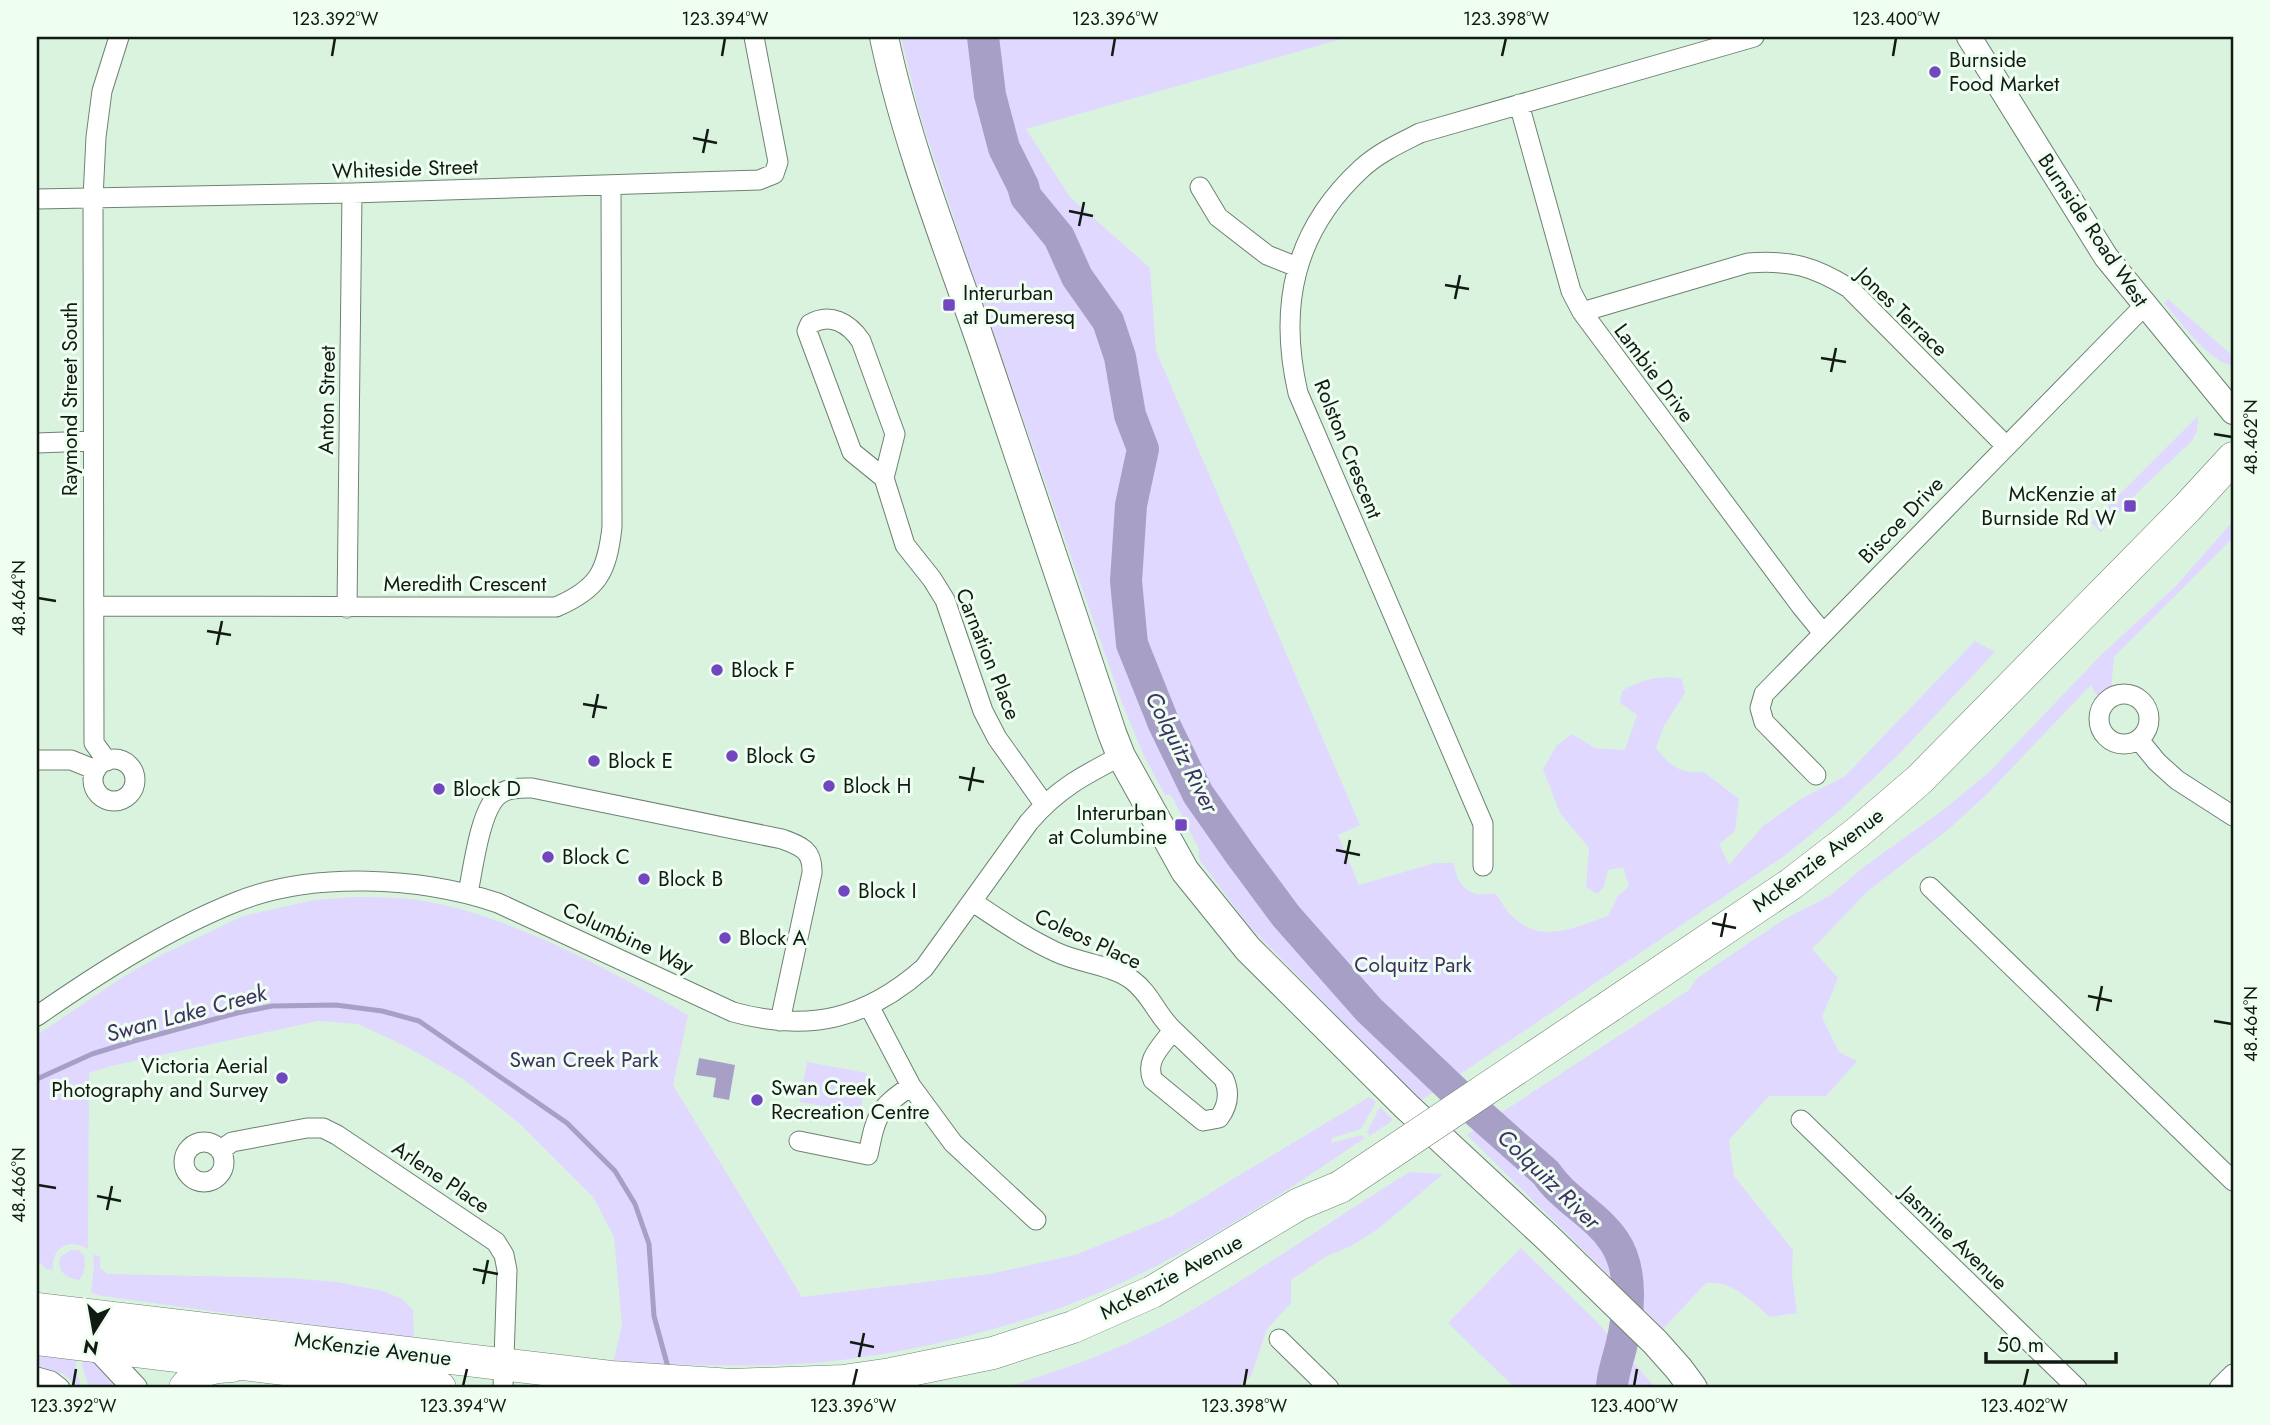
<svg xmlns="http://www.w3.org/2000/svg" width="2270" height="1425" viewBox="0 0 2270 1425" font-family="Jost,sans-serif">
	<rect width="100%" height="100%" fill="#daf3df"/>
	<path fill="#e1d8ff" d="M901 37H1349L1026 129 1070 197 1150 268 1156 351 1360 825 1338 835 1359 885 1435 863H1454C1455 876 1462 892 1478 894 1485 895 1490 893 1496 894 1501 901 1506 911 1513 917 1543 945 1575 927 1608 916L1618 896 1629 886 1623 867 1608 870 1604 887 1597 894 1586 887 1589 848 1560 813 1543 769 1557 745 1572 734 1595 748 1625 750 1637 715 1620 703 1622 691C1639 680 1662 674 1682 679L1685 693 1664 726 1656 748C1670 766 1680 774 1704 772L1739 799 1735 831 1719 844 1729 865 1763 826 1801 799 1845 776 1975 641 1995 652 1900 753 1838 812 1787 854 1420 1101 1248 925 1199 859V849L1171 795H1165L1144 756 1122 703 966 255 920 115Z
		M2168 299 2233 356V366C2207 360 2182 323 2164 303Z
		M2198 416 2197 431 2192 441 2142 488 2101 532 2091 523Z
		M2233 521V538L2114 657 2111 691 2096 695 2091 685 1988 793 1950 828 1868 891 1812 949 1838 978 1822 1017 1839 1052 1857 1061 1826 1096H1769L1729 1140 1734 1176 1793 1250 1792 1275 1797 1313 1770 1317C1751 1301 1732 1280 1706 1283L1663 1329 1467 1135 1689 990 1696 979 1750 942 1785 919 1831 895 1861 869 1946 808 1989 772 2102 654 2176 586Z
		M353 897C375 897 396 897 418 900 508 914 609 969 688 1015L673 1085 802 1297 990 1274 1075 1255 1172 1216 1369 1097 1376 1102 1361 1129 1332 1138 1331 1143 1362 1135 1365 1138C1284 1193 1200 1248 1110 1288 1024 1326 907 1355 814 1363 747 1368 680 1364 613 1363L622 1325 614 1237 593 1197 520 1124 463 1079 407 1047 358 1024 318 1021 111 1066 89 1073 88 1249C69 1238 51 1247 53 1270L46 1269 37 1260V1035L123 977 159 956 243 916 314 900Z
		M807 1062 867 1073 860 1112 800 1102Z
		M1380 1107 1393 1120 1370 1136 1367 1132Z
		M1410 1172 1443 1174 1378 1229 1351 1246 1327 1256 1291 1280V1303L1267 1329 1251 1376 1238 1388H1003C1052 1373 1101 1357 1147 1334 1239 1288 1322 1225 1410 1172Z
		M1521 1248 1595 1320 1656 1388H1515L1448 1323Z
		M71 1250H78L84 1255C86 1264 85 1273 79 1280 65 1278 57 1271 60 1257Z
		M93 1255 100 1256V1268L108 1274 288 1278 337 1282 383 1291 402 1299 413 1310 414 1339 102 1296 91 1293 94 1267Z
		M37 1349 77 1356 75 1368 82 1388H78L64 1374 37 1366Z
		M83 1356 97 1364 120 1388H89L82 1365Z"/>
	<path fill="#a89fc6" d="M699 1058 735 1065 729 1100 713 1097 716 1078 696 1075Z"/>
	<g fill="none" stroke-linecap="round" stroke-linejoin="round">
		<path stroke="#a89fc6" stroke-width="5" d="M37 1079 92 1054 134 1041 237 1013 272 1006 336 1005 382 1011 419 1021 567 1123 615 1171 635 1204 649 1244 654 1316 669 1371"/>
		<path stroke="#a89fc6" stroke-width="32" d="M983 37 990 95 1004 148 1023 186 1026 197 1059 237 1077 277 1108 321 1120 357 1130 415 1143 449 1131 505 1126 581 1132 644 1164 724 1198 794 1240 854 1286 916 1369 1010 1467 1103 1546 1173C1564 1200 1596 1214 1614 1241 1634 1270 1629 1315 1621 1347 1618 1360 1612 1375 1612 1388"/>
		<g stroke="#6c8371" stroke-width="21">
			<path id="minor" d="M1519 104 1571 291 1582 312 1801 606 1823 633
				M1200 187 1218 217 1267 255 1297 267
				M37 199 352 193 759 180 774 174 778 162 754 37
				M1582 312 1748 263C1791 260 1813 266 1849 288L2006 446
				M37 443 92 441
				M884 478 852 452 807 331 810 324C830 312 849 323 861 341L895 434 884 478 905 545 932 579 945 600 983 711 997 738 1044 804
				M95 606 556 607C598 589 607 572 612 527L611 185
				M347 608 352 193
				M2099 719a25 25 0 1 1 50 0a25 25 0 1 1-50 0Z
				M2139 740 2157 762 2177 780 2233 816
				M93 780a21 21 0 1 1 42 0a21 21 0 1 1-42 0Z
				M37 760H71L96 770
				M107 761 94 743 93 198 96 137 102 91 119 37
				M1816 775 1764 722 1760 708 1764 694 2144 306
				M1483 866V824L1298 393C1278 306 1294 231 1361 169 1378 153 1400 143 1420 133L1754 37
				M1930 887 2233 1181
				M468 893C473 870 480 807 500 794 509 787 522 788 532 788L782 839C801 846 813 850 812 873L780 1021
				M973 902C1000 920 1026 938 1056 952 1079 963 1112 965 1132 980 1150 993 1157 1015 1173 1030L1224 1079C1230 1093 1228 1106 1219 1118L1203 1121 1153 1080C1144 1060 1162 1046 1173 1030
				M869 1006 911 1086 953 1143 1036 1220
				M37 1016C99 973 166 930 236 902 313 871 421 877 498 903L733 1012C809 1033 866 1019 924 968L1029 822C1057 789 1084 775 1121 756
				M1801 1120 2077 1388
				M799 1141 868 1155C876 1116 877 1109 911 1086
				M184 1162a20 20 0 1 1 40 0a20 20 0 1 1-40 0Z
				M221 1150 232 1142 307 1128H323L337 1135 496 1242 504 1255 507 1270 503 1388
				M1279 1339 1329 1388
				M37 1377 51 1381 60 1388
				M2219 1388 2233 1374"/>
		</g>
		<g stroke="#6c8371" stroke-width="26">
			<path id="tertiary" d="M1969 37 2106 257 2233 412
				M90 1340 135 1388"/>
		</g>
		<g stroke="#6c8371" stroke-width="30">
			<path id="secondary" d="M884 37C906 141 945 240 980 340 1025 471 1068 602 1112 733L1121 756 1185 871 1248 949 1406 1106 1549 1239 1655 1342 1679 1369 1693 1388"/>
		</g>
		<g stroke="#6c8371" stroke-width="33">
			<path id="primary" d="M1610 1006 1791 884 1857 833 1919 780 2187 508 2233 458
				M37 1309 611 1377 732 1385 843 1381 891 1374 993 1353 1073 1327 1152 1292 1299 1204 1340 1187
				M37 1339 440 1388
				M185 1388C200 1369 209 1367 232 1366"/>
		</g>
		<use href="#minor" stroke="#fff" stroke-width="19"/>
		<use href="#tertiary" stroke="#fff" stroke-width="24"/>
		<use href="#secondary" stroke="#fff" stroke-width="28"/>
		<use href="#primary" stroke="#fff" stroke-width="32"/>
		<g stroke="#6c8371" stroke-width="33" stroke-linecap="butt">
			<path id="primary-bridge" d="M1340 1187 1610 1006"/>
		</g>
		<use href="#primary-bridge" stroke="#fff" stroke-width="32"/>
	</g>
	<path fill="none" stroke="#111a13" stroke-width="2.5" d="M332 56 335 38M722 56 725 38M1112 56 1115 38M1502 56 1506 38M1893 56 1896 38M693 138 717 143M703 153 708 129M1069 211 1093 216M1079 226 1084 202M1445 285 1469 289M1455 299 1460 275M1821 358 1846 362M1831 372 1836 348M2214 434 2232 437M38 598 56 601M207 631 231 635M217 645 222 621M583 704 607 708M593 718 598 694M959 777 984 782M969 791 974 767M1336 850 1360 855M1345 864 1350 840M1712 923 1736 928M1721 937 1726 913M2088 996 2112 1001M2097 1011 2102 986M2214 1021 2232 1024M38 1185 56 1188M97 1196 121 1201M107 1210 112 1186M473 1269 498 1274M483 1284 488 1260M850 1342 874 1347M859 1357 864 1333M73 1386 76 1369M463 1386 467 1369M853 1386 857 1369M1244 1386 1247 1369M1634 1386 1637 1369M2024 1386 2028 1369"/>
	<g fill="#7146bf" stroke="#eefef1" stroke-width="2.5">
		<circle cx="1935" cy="72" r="7"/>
		<rect x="942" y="298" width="14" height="14" rx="3.5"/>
		<rect x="2123" y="499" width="14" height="14" rx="3.5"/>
		<circle cx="717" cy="670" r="7"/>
		<circle cx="732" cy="756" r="7"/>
		<circle cx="594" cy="761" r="7"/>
		<circle cx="829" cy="786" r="7"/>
		<circle cx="439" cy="789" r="7"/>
		<rect x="1174" y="818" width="14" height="14" rx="3.5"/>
		<circle cx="548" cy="857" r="7"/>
		<circle cx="644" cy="879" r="7"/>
		<circle cx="844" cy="891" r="7"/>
		<circle cx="725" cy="938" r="7"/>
		<circle cx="282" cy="1078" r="7"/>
		<circle cx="757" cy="1100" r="7"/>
	</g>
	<g text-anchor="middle" stroke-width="6" stroke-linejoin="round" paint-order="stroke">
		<g font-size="21" fill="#111a13" stroke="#eefef1" text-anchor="start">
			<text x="1949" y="67">Burnside<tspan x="1949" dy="24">Food Market</tspan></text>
			<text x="963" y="300">Interurban<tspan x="963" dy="24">at Dumeresq</tspan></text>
			<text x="2116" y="501" text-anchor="end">McKenzie at<tspan x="2116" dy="24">Burnside Rd W</tspan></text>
			<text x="731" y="677">Block F</text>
			<text x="746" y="763">Block G</text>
			<text x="608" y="768">Block E</text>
			<text x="843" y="793">Block H</text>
			<text x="453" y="796">Block D</text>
			<text x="1167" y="820" text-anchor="end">Interurban<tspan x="1167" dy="24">at Columbine</tspan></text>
			<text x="562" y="864">Block C</text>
			<text x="658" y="886">Block B</text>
			<text x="858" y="898">Block I</text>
			<text x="739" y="945">Block A</text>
			<text x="268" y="1073" text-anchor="end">Victoria Aerial<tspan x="268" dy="24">Photography and Survey</tspan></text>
			<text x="771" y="1095">Swan Creek<tspan x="771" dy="24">Recreation Centre</tspan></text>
		</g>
		<g font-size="21" fill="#111a13" stroke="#eefef1">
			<text transform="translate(405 169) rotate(-2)" y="7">Whiteside Street</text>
			<text transform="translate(2093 230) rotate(56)" y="7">Burnside Road West</text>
			<text transform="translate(1902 312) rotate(44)" y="7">Jones Terrace</text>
			<text transform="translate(1654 373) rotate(53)" y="7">Lambie Drive</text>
			<text transform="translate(70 399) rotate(-90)" y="7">Raymond Street South</text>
			<text transform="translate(327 400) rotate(-89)" y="7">Anton Street</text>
			<text transform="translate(1348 449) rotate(68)" y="7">Rolston Crescent</text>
			<text transform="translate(1901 520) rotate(-46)" y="7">Biscoe Drive</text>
			<text x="465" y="591">Meredith Crescent</text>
			<text transform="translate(988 654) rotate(68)" y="7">Carnation Place</text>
			<text transform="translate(1818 860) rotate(-37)" y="7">McKenzie Avenue</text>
			<text transform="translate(628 938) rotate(25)" y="7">Columbine Way</text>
			<text transform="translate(1088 939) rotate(25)" y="7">Coleos Place</text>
			<text transform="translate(441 1177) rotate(34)" y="7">Arlene Place</text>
			<text transform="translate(1954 1238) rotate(44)" y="7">Jasmine Avenue</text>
			<text transform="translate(1171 1277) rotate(-28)" y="7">McKenzie Avenue</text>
			<text transform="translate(373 1349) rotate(7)" y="7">McKenzie Avenue</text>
		</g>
		<g font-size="21" fill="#3f2f62" stroke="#eefef1">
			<text x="1413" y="972">Colquitz Park</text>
			<text x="584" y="1067">Swan Creek Park</text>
		</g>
		<g font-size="23" font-style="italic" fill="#403063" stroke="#eefef1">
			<text transform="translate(1182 752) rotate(63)" y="8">Colquitz River</text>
			<text transform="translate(186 1013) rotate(-15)" y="8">Swan Lake Creek</text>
			<text transform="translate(1549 1179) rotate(44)" y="8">Colquitz River</text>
		</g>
	</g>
	<rect width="2270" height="1425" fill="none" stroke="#eefef1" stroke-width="77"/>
	<g transform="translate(94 1331) rotate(191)" stroke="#eefef1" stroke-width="5" paint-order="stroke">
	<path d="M0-5L12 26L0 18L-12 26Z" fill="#111a13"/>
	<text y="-10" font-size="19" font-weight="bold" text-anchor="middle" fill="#111a13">N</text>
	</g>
	<path d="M1986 1352v10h130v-10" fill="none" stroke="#111a13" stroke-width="3.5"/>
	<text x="1997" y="1352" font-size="21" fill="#111a13" stroke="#eefef1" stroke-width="5" paint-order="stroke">50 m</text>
	<rect x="38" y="38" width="2194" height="1348" fill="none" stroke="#111a13" stroke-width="2.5"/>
	<g font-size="18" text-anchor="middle" fill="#111a13">
		<text x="335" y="25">123.392°W</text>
		<text x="725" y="25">123.394°W</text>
		<text x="1115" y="25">123.396°W</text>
		<text x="1506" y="25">123.398°W</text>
		<text x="1896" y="25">123.400°W</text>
		<text transform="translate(2251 437) rotate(-90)" y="6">48.462°N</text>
		<text transform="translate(19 598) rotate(-90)" y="6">48.464°N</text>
		<text transform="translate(2251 1024) rotate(-90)" y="6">48.464°N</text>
		<text transform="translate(19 1185) rotate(-90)" y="6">48.466°N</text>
		<text x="73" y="1412">123.392°W</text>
		<text x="463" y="1412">123.394°W</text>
		<text x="853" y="1412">123.396°W</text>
		<text x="1244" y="1412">123.398°W</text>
		<text x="1634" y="1412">123.400°W</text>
		<text x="2024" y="1412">123.402°W</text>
	</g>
</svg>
